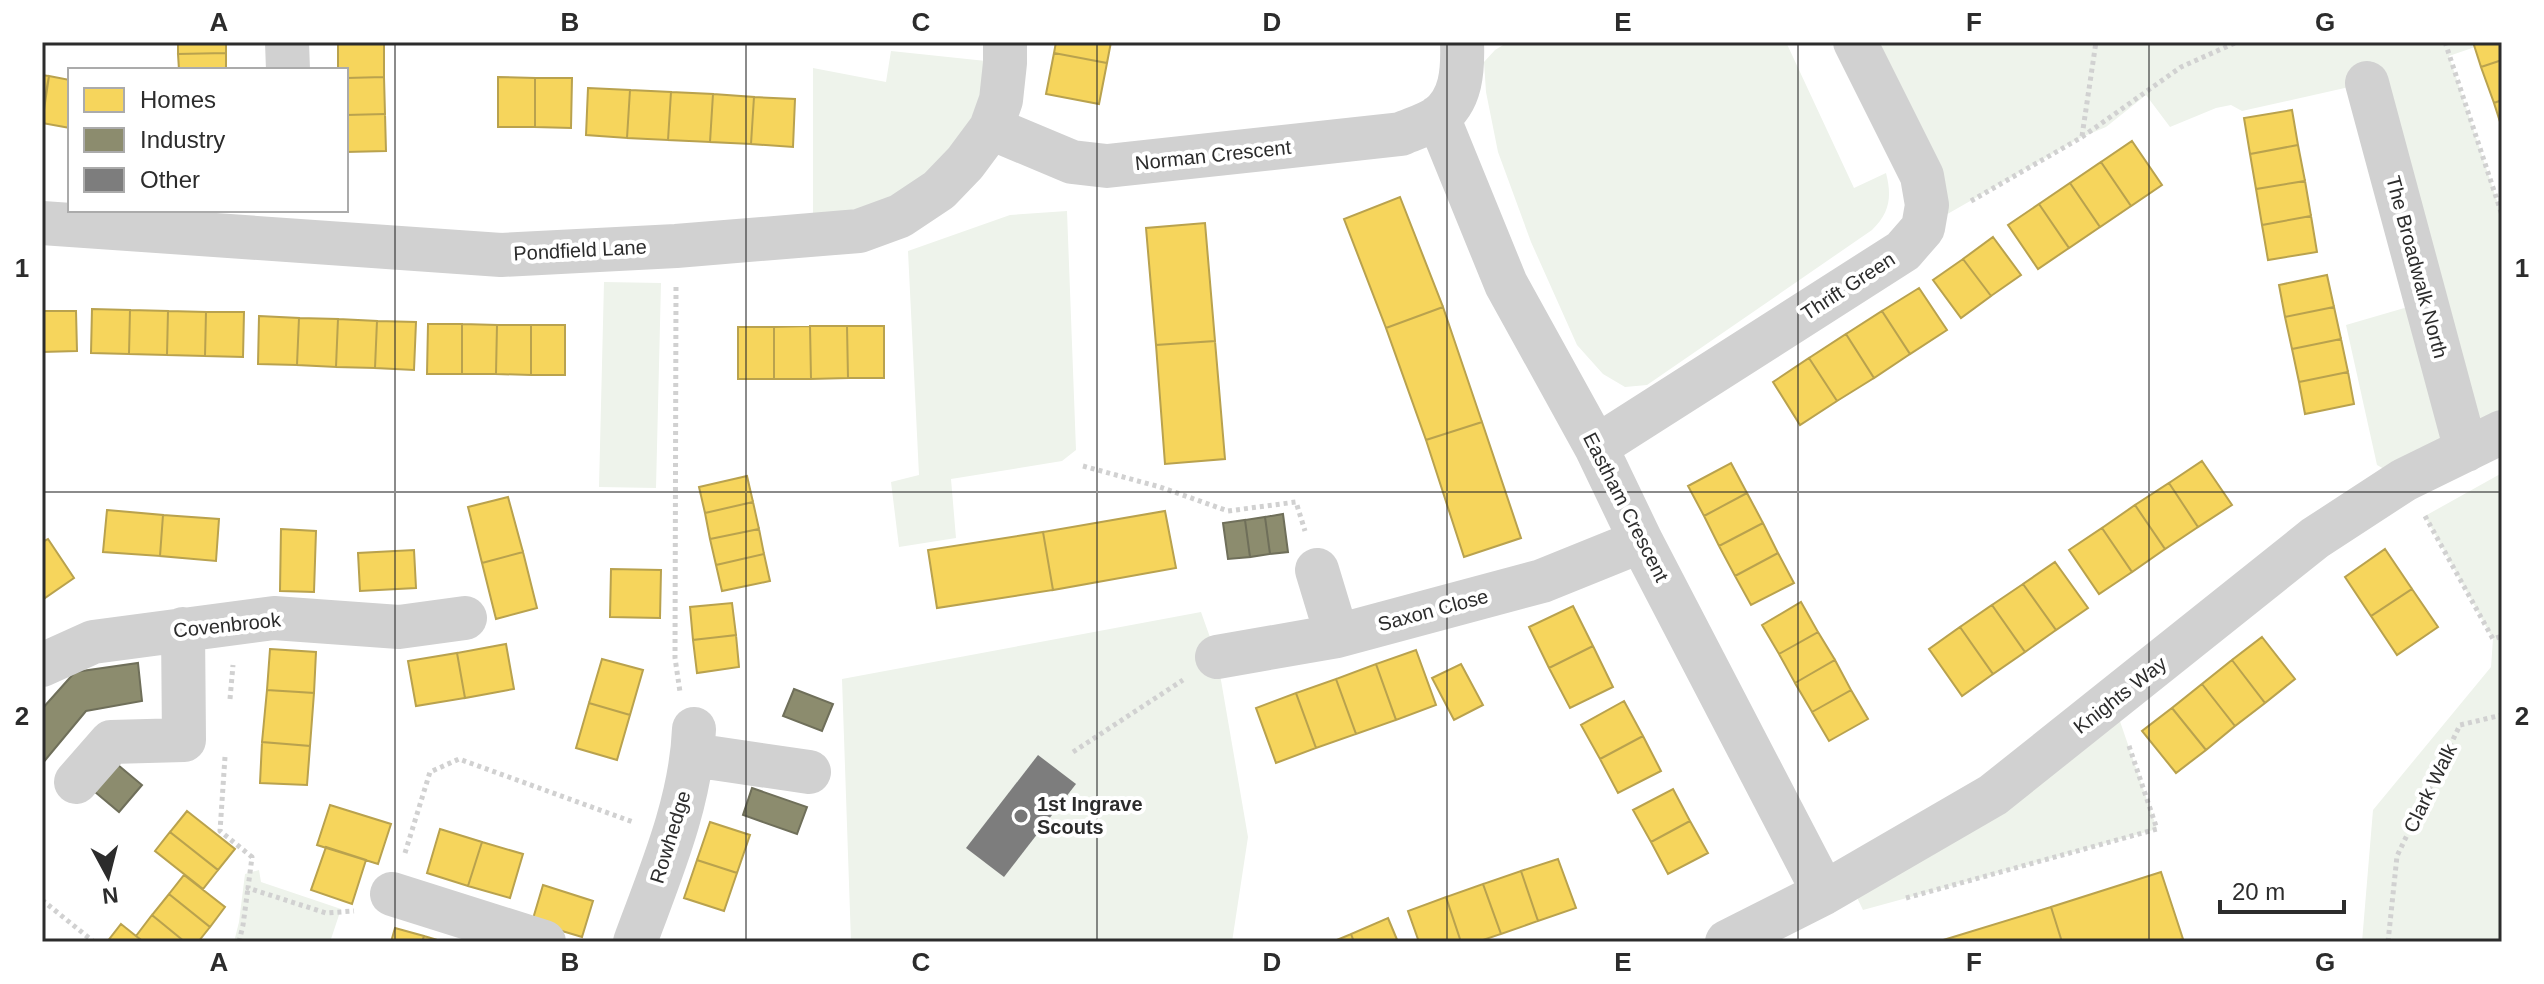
<svg xmlns="http://www.w3.org/2000/svg" width="2544" height="984" viewBox="0 0 2544 984" font-family="Arial,sans-serif">
	<rect width="100%" height="100%" fill="#fff"/>
	<path fill="#eef3eb" d="M1508 42H1786L1854 188 1886 173C1892 196 1890 213 1872 230L1647 385 1625 387 1603 374 1577 345 1531 242 1498 152 1486 92 1484 62 1495 50Z
		M1854 42H2473L2475 47 2449 56 2502 216V432L2404 480 2377 465 2346 325 2425 302 2367 83 2242 111 2231 105 2216 108 2170 127 2146 95 2106 127 2082 137 1923 228Z
		M891 51 1005 63 965 163 813 234V68L886 82Z
		M1067 211 1076 450 1062 461 951 479 956 538 899 547 891 482 919 475 908 251 1010 215Z
		M604 282 661 283 656 488 599 487Z
		M2502 473V942H2362L2373 810 2491 667 2493 639 2425 516Z
		M1201 612 1217 657 1248 837 1232 942H851L842 679Z
		M2113 701 2157 829 1863 910 1848 879Z
		M259 870 261 882 341 909 330 942H234L239 922 245 874Z"/>
	<path fill="#f6d55c" stroke="#b9a24e" stroke-width="2" d="M178 42H226V53L178 54Z
		M338 42H384V77L346 78V70H338Z
		M1056 42H1111L1107 63 1054 53Z
		M2473 42H2502V60L2481 67Z
		M226 53V70H179L178 54Z
		M1054 53 1107 63 1099 104 1046 94Z
		M2502 60V100L2494 103 2481 67Z
		M42 75 49 76 42 114Z
		M49 76 70 80V128L42 123Z
		M384 77 385 114 346 115V78Z
		M498 77 535 78V127H498Z
		M535 78H572L571 128 535 127Z
		M588 88 630 90 627 138 586 135Z
		M630 90 671 92 668 140 627 138Z
		M671 92 713 94 710 142 668 140Z
		M713 94 754 97 751 144 710 142Z
		M754 97 795 99 793 147 751 144Z
		M2502 100V128L2494 103Z
		M2292 110 2298 145 2250 154 2244 118Z
		M385 114 386 151 346 152V115Z
		M2132 141 2162 185 2131 206 2101 162Z
		M2298 145 2305 181 2256 189 2250 154Z
		M2101 162 2131 206 2100 227 2070 183Z
		M2305 181 2311 216 2262 225 2256 189Z
		M2070 183 2100 227 2069 248 2039 204Z
		M1400 197 1443 307 1386 328 1344 219Z
		M2039 204 2069 248 2038 269 2008 225Z
		M2311 216 2317 252 2268 260 2262 225Z
		M1205 223 1215 341 1156 345 1146 228Z
		M1993 237 2021 275 1991 296 1963 259Z
		M1963 259 1991 296 1961 318 1933 280Z
		M2327 275 2334 307 2285 317 2279 285Z
		M1919 288 1947 330 1910 354 1882 311Z
		M1443 307 1482 422 1426 440 1386 328Z
		M2334 307 2341 339 2292 349 2285 317Z
		M92 309 130 310 129 354 91 353Z
		M130 310 168 311 167 355 129 354Z
		M42 311H76L77 351 42 352Z
		M168 311 206 312 205 356 167 355Z
		M1882 311 1910 354 1874 378 1846 334Z
		M206 312H244L243 357 205 356Z
		M259 316 299 318 297 365 258 364Z
		M299 318 338 319 336 367 297 365Z
		M338 319 377 321 375 368 336 367Z
		M377 321 416 322 414 370 375 368Z
		M428 324H462V374H427Z
		M462 324 497 325 496 374H462Z
		M497 325H531V375L496 374Z
		M531 325H565V375H531Z
		M810 326 811 379H774V327Z
		M810 326H847L848 378 811 379Z
		M847 326H884V378H848Z
		M738 327H774V379H738Z
		M1846 334 1874 378 1837 401 1809 358Z
		M2341 339 2348 372 2299 382 2292 349Z
		M1215 341 1225 459 1165 464 1156 345Z
		M1809 358 1837 401 1800 425 1773 382Z
		M2348 372 2354 404 2305 414 2299 382Z
		M1482 422 1521 538 1464 557 1426 440Z
		M2202 461 2232 505 2198 527 2169 483Z
		M1731 463 1747 493 1704 516 1688 486Z
		M747 476 753 502 705 513 699 487Z
		M2169 483 2198 527 2165 549 2135 505Z
		M1747 493 1763 523 1719 546 1704 516Z
		M508 497 523 552 482 563 468 507Z
		M753 502 759 529 710 539 705 513Z
		M2135 505 2165 549 2132 572 2102 528Z
		M107 510 163 515 160 556 103 552Z
		M1165 511 1176 568 1053 590 1043 532Z
		M163 515 219 519 216 561 160 556Z
		M1763 523 1778 553 1735 576 1719 546Z
		M2102 528 2132 572 2099 594 2069 550Z
		M281 529 316 531 314 592 280 591Z
		M759 529 764 554 716 565 710 539Z
		M1043 532 1053 590 937 608 928 550Z
		M48 539 74 578 42 600V542Z
		M2385 549 2412 589 2371 616 2345 577Z
		M414 550 416 588 360 591 358 553Z
		M523 552 537 608 496 619 482 563Z
		M1778 553 1794 583 1751 605 1735 576Z
		M764 554 770 581 722 591 716 565Z
		M2055 562 2088 608 2056 630 2023 584Z
		M611 569 661 570 660 618 610 617Z
		M2023 584 2056 630 2025 652 1992 605Z
		M2412 589 2438 627 2397 655 2371 616Z
		M1801 602 1818 632 1779 654 1762 625Z
		M732 603 736 635 693 640 690 607Z
		M1992 605 2025 652 1993 674 1960 627Z
		M1573 606 1593 646 1549 668 1529 627Z
		M1960 627 1993 674 1962 696 1929 649Z
		M1818 632 1835 660 1795 683 1779 654Z
		M736 635 739 667 697 673 693 640Z
		M2262 637 2295 679 2265 703 2232 660Z
		M506 644 514 689 465 698 457 653Z
		M1593 646 1613 687 1570 708 1549 668Z
		M270 649 316 652 314 693 267 690Z
		M1416 650 1436 705 1396 720 1376 664Z
		M457 653 465 698 416 706 408 661Z
		M602 659 643 670 630 715 589 703Z
		M1835 660 1851 690 1812 712 1795 683Z
		M2232 660 2265 703 2235 726 2202 684Z
		M1376 664 1396 720 1356 734 1336 679Z
		M1461 664 1483 705 1454 720 1432 678Z
		M1336 679 1356 734 1316 748 1296 693Z
		M2202 684 2235 726 2206 750 2172 708Z
		M267 690 314 693 310 746 262 742Z
		M1851 690 1868 719 1829 741 1812 712Z
		M1296 693 1316 748 1276 763 1256 708Z
		M1624 701 1643 736 1600 759 1581 725Z
		M589 703 630 715 617 760 576 748Z
		M2172 708 2206 750 2176 773 2142 731Z
		M1643 736 1661 771 1618 793 1600 759Z
		M262 742 310 746 307 785 260 783Z
		M1673 789 1690 821 1651 842 1633 810Z
		M330 805 391 824 378 864 317 845Z
		M187 811 235 849 218 870 170 832Z
		M1690 821 1708 853 1668 874 1651 842Z
		M710 822 750 835 737 873 697 860Z
		M440 829 482 842 468 886 427 873Z
		M170 832 218 870 203 889 155 851Z
		M482 842 523 854 510 898 468 886Z
		M326 847 366 860 352 904 311 890Z
		M1558 859 1576 908 1538 921 1521 871Z
		M697 860 737 873 724 911 684 898Z
		M1521 871 1538 921 1501 934 1483 884Z
		M2161 872 2183 939 2172 942H2062L2051 907Z
		M184 875 225 907 210 927 169 894Z
		M1483 884 1501 934 1477 942H1461L1446 897Z
		M543 885 593 901 582 937 532 922Z
		M169 894 210 927 198 942H185L152 915Z
		M1446 897 1461 942H1419L1408 911Z
		M2051 907 2062 942 1940 941Z
		M152 915 185 942H144L136 936Z
		M1388 918 1398 942H1354L1351 934Z
		M121 924 136 936 144 942H107Z
		M395 928 424 936 422 942H391Z
		M1351 934 1354 942H1332Z
		M424 936 444 942H422Z"/>
	<path fill="#8c8c6e" stroke="#6f6f5a" stroke-width="2" d="M1283 514 1288 552 1270 554 1265 517Z
		M1265 517 1270 554 1250 557 1245 520Z
		M1245 520 1250 557 1228 559 1223 523Z
		M138 663 142 701 86 711 42 764V709L75 672Z
		M794 689 833 704 822 731 783 716Z
		M112 760 142 785 119 812 89 787Z
		M752 788 807 807 797 834 743 815Z"/>
	<path fill="#7d7d7d" d="M1038 755 1076 784 1004 877 966 848Z"/>
	<g fill="none" stroke-linecap="round" stroke-linejoin="round">
		<path stroke="#d1d1d1" stroke-width="5" stroke-dasharray="4 4" stroke-linecap="butt" d="M2445 42 2502 215
			M2082 136 2096 42
			M1971 201 2082 137 2181 67 2237 42
			M676 287 675 658 680 692
			M1083 466 1160 487 1228 511 1296 502 1305 531
			M2425 516 2493 639 2502 636
			M230 699 233 665
			M1073 752 1183 680
			M225 757 220 831 252 857 248 888 326 913 354 911
			M405 853 430 772 459 759 633 822
			M1906 898 2157 829 2128 743
			M42 900 94 942
			M239 942 243 925 248 888
			M2388 942 2397 856 2460 725 2502 715"/>
		<path stroke="#d1d1d1" stroke-width="44" d="M287 42 288 70
			M2367 83 2466 450
			M1438 117 1506 284 1596 447 1641 541 1824 893
			M991 128 1072 162 1107 166 1401 134C1412 129 1426 125 1437 118 1462 101 1463 69 1462 42
			M42 223 501 255 676 246 859 231 900 216 939 190 965 163 991 128 1001 100 1005 63V42
			M1596 447 1903 251 1923 228 1927 205 1922 176 1855 42
			M1317 570 1337 636
			M1217 657 1337 636 1542 581 1641 541
			M42 665 93 642 274 618 399 627 465 618
			M693 755 809 772
			M76 782 111 742 184 740 183 629
			M392 894 544 942
			M635 942C660 874 691 803 694 729
			M1727 942 1824 893 1993 795 2315 538 2404 480 2502 432"/>
	</g>
	<path fill="none" stroke="#2c2c2c" stroke-width="2" stroke-opacity="0.55" d="M395 42V942M746 42V942M1097 42V942M1447 42V942M1798 42V942M2149 42V942M42 492H2502"/>
	<circle fill="#767676" stroke="#fff" stroke-width="3" cx="1021" cy="816" r="8"/>
	<g text-anchor="middle" stroke-width="8" stroke-linejoin="round" paint-order="stroke">
		<g font-size="20" fill="#2c2c2c" stroke="#fff">
			<text transform="translate(1213 155) rotate(-6)" y="7">Norman Crescent</text>
			<text transform="translate(580 250) rotate(-3)" y="7">Pondfield Lane</text>
			<text transform="translate(2417 267) rotate(75)" y="7">The Broadwalk North</text>
			<text transform="translate(1848 286) rotate(-33)" y="7">Thrift Green</text>
			<text transform="translate(1626 507) rotate(63)" y="7">Eastham Crescent</text>
			<text transform="translate(1433 610) rotate(-15)" y="7">Saxon Close</text>
			<text transform="translate(227 625) rotate(-6)" y="7">Covenbrook</text>
			<text transform="translate(2120 695) rotate(-38)" y="7">Knights Way</text>
			<text transform="translate(2430 788) rotate(-64)" y="7">Clark Walk</text>
			<text transform="translate(670 837) rotate(-73)" y="7">Rowhedge</text>
		</g>
		<g font-size="20" font-weight="bold" fill="#2c2c2c" stroke="#fff" text-anchor="start">
			<text x="1037" y="811">1st Ingrave<tspan x="1037" dy="23">Scouts</tspan></text>
		</g>
	</g>
	<rect width="2544" height="984" fill="none" stroke="#ffffff" stroke-width="88"/>
	<rect x="68" y="68" width="280" height="144" fill="#ffffff" stroke="#ababab" stroke-width="2"/>
	<rect x="84" y="88" width="40" height="24" fill="#f6d55c" stroke="#ababab" stroke-width="2"/>
	<text x="140" y="108" font-size="24" fill="#2c2c2c">Homes</text>
	<rect x="84" y="128" width="40" height="24" fill="#8c8c6e" stroke="#ababab" stroke-width="2"/>
	<text x="140" y="148" font-size="24" fill="#2c2c2c">Industry</text>
	<rect x="84" y="168" width="40" height="24" fill="#7d7d7d" stroke="#ababab" stroke-width="2"/>
	<text x="140" y="188" font-size="24" fill="#2c2c2c">Other</text>
	<g transform="translate(108 876) rotate(173)" stroke="#ffffff" stroke-width="6" paint-order="stroke">
	<path d="M0-6L14 30L0 20L-14 30Z" fill="#2c2c2c"/>
	<text y="-12" font-size="22" font-weight="bold" text-anchor="middle" fill="#2c2c2c">N</text>
	</g>
	<path d="M2220 900v12h124v-12" fill="none" stroke="#2c2c2c" stroke-width="4"/>
	<text x="2232" y="900" font-size="24" fill="#2c2c2c" stroke="#ffffff" stroke-width="6" paint-order="stroke">20 m</text>
	<rect x="44" y="44" width="2456" height="896" fill="none" stroke="#2c2c2c" stroke-width="3"/>
	<g font-size="26" text-anchor="middle" font-weight="bold" fill="#2c2c2c">
		<text x="219" y="31">A</text>
		<text x="570" y="31">B</text>
		<text x="921" y="31">C</text>
		<text x="1272" y="31">D</text>
		<text x="1623" y="31">E</text>
		<text x="1974" y="31">F</text>
		<text x="2325" y="31">G</text>
		<text x="22" y="277">1</text>
		<text x="2522" y="277">1</text>
		<text x="22" y="725">2</text>
		<text x="2522" y="725">2</text>
		<text x="219" y="971">A</text>
		<text x="570" y="971">B</text>
		<text x="921" y="971">C</text>
		<text x="1272" y="971">D</text>
		<text x="1623" y="971">E</text>
		<text x="1974" y="971">F</text>
		<text x="2325" y="971">G</text>
	</g>
</svg>
